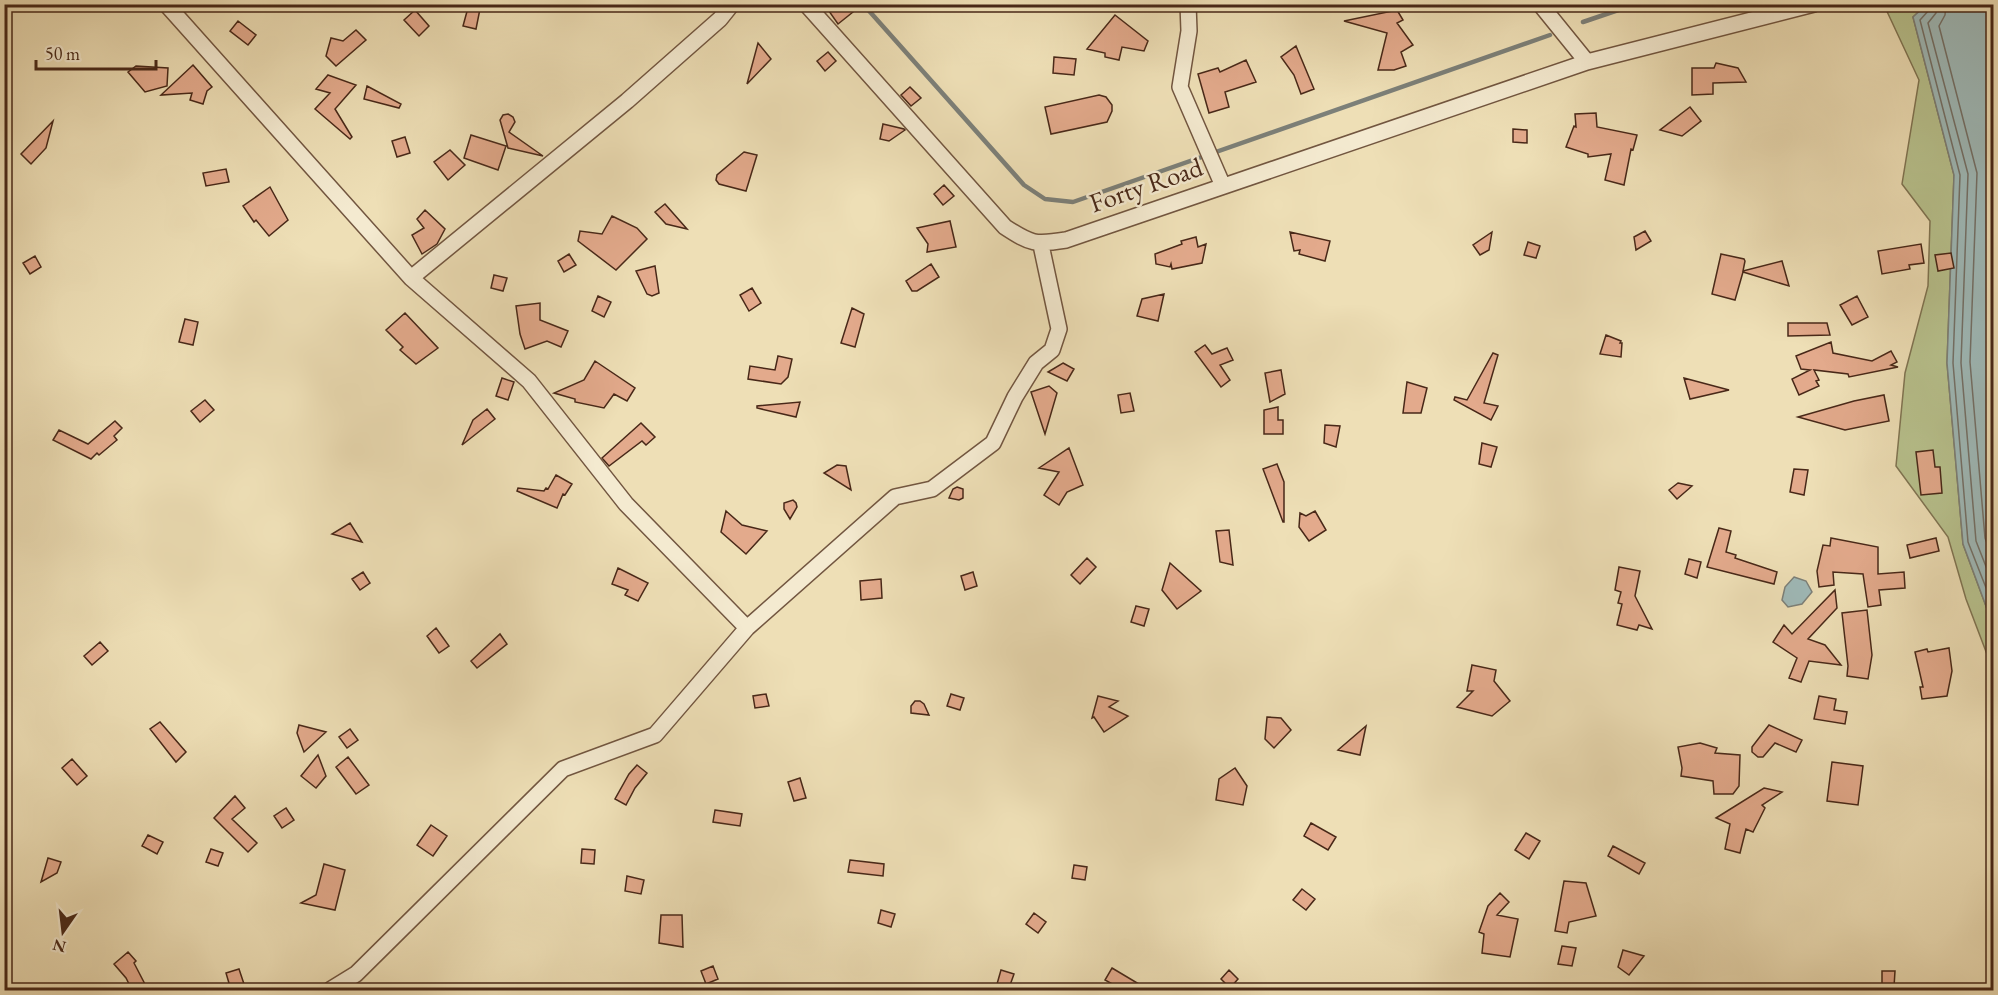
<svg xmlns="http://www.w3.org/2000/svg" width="1998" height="995" viewBox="0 0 1998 995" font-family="'EB Garamond',serif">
	<rect width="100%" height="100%" fill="#eedfb6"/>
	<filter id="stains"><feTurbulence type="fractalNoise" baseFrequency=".00333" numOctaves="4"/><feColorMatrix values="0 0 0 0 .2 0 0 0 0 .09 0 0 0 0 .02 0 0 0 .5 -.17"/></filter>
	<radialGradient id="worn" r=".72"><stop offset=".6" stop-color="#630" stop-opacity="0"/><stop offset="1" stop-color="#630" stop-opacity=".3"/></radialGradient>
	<path fill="#b8c28e" stroke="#807553" stroke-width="1.5" d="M1884 5H1926L1913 17 1954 175 1947 363 1963 544 1993 625V670L1966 599 1948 537 1896 466 1905 373 1928 286 1930 221 1902 184 1919 80Z"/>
	<path fill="#9fbab9" stroke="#7c8079" stroke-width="1.5" d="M1926 5H1993V625L1963 544 1947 363 1954 175 1913 17Z
		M1794 577 1806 581 1812 592 1802 604 1788 607 1782 600 1785 587Z"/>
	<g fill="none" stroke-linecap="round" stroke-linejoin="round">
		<path stroke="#747168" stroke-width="1.5" d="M1930 4 1929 10 1920 20 1960 175 1953 363 1968 542 1994 608
			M1937 4 1936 13 1928 23 1968 174 1961 363 1976 541 1994 587
			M1946 4 1945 15 1939 26 1977 173 1970 362 1985 538 1994 562"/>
		<path stroke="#7c8079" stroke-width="4.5" d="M863 4 1024 185 1045 199 1073 202 1550 35
			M1583 22 1636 4"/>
	</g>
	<path fill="#e3aa8c" stroke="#482818" stroke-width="1.5" d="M469 4H481L476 29 463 26Z
		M824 4H863L838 24Z
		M415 10 429 26 419 36 404 20Z
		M1397 10 1403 20 1397 23 1413 45 1401 52 1406 66 1394 70H1378L1387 33 1344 21Z
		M1115 15 1148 41 1144 51 1122 47 1119 60 1105 57V53L1087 49Z
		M238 21 256 35 248 45 230 31Z
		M356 30 366 40 336 66 326 56 331 38 343 41Z
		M758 43 771 59 747 84Z
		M1296 46 1314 89 1301 94 1294 75 1281 57Z
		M828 52 836 61 825 71 817 61Z
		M1054 57 1076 59 1074 75 1053 73Z
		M1246 60 1256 82 1225 92 1229 107 1209 113 1198 74 1218 68 1220 72Z
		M1716 63 1738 68 1746 82 1713 83V94L1692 95V68H1714Z
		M193 65 212 87 207 91 203 104 190 100 192 93 161 95Z
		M136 66 168 68 167 86 145 92 128 72Z
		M328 75 356 85 335 109 352 137 350 139 315 109 330 93 316 89Z
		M367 86 401 104 399 108 364 99Z
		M910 87 921 98 911 106 901 95Z
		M1099 95 1106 97 1112 105V111L1107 122 1051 134 1045 107Z
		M1690 107 1701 121 1682 136 1660 130Z
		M1596 113 1597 127 1637 135 1633 150 1631 149 1624 185 1605 180 1611 154 1588 157V154L1566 147 1574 126 1576 127 1575 114Z
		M508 114 513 117 515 122 509 132 543 156 508 148 500 120 503 115Z
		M53 121 46 148 31 164 21 154Z
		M883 124 904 129 905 130 889 141 880 139Z
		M1513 129 1527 130V143L1513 142Z
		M471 135 506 146 498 170 464 158Z
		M405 137 410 153 397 157 392 141Z
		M450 150 465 165 448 180 434 162Z
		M744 152 757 155 746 191 719 184 716 180 717 175Z
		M226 169 229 182 206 186 203 173Z
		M944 185 954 196 943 205 934 194Z
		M270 187 288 220 269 236 256 220 254 222 243 206Z
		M665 204 687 229 666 224 655 212Z
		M425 210 445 229 437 244 422 254 412 235 424 228 417 219Z
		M612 216 637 228 647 239 616 270 578 241 580 231 602 234Z
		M950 221 956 247 927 252 928 244 917 228Z
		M1645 231 1651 241 1636 250 1634 237Z
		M1290 232 1330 241 1325 261 1299 254 1300 250 1294 251Z
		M1492 232 1489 250 1480 255 1473 245Z
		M1196 237 1198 247 1206 244 1202 263 1172 269 1171 264 1170 267 1156 264 1155 254 1182 244 1181 241Z
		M1528 242 1540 246 1536 258 1524 255Z
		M1921 244 1924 263 1909 265 1910 269 1882 274 1878 251Z
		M1951 253 1954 268 1938 271 1935 255Z
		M569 254 576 265 564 272 558 261Z
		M1721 254 1744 259 1745 261 1743 271 1782 261 1789 286 1743 272 1735 300 1712 294Z
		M35 256 41 267 30 274 23 263Z
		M931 264 939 277 917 291H912L906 281Z
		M655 266 659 293 652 296 647 294 636 271Z
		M494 275 507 278 503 291 491 288Z
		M752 288 761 303 749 311 740 295Z
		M1164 294 1158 321 1137 316 1142 299Z
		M598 296 611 302 604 317 592 311Z
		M1857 296 1868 317 1852 325 1840 305Z
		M540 303V320L568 331 561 347 547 341 525 349 520 334 516 306Z
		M852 308 864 314 855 347 841 343Z
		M405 313 438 348 416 364 400 350 403 347 386 330Z
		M185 319 198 322 193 345 179 342Z
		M1788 323H1827L1830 335 1788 336Z
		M1606 335 1621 341 1620 343H1622L1621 357 1600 354Z
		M1831 342 1833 353 1872 361 1891 351 1897 362 1891 365 1898 367 1849 377 1848 374 1814 370 1819 380 1816 381 1819 386 1799 395 1792 379 1810 370 1801 369 1796 356Z
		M1205 345 1212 354 1227 348 1233 360 1220 365 1230 380 1221 387 1195 352Z
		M1493 353 1498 355 1484 403 1498 406 1491 420 1454 400 1455 397 1467 400Z
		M778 356 792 359 788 377 781 384 748 379 750 366 775 370Z
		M595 361 635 388 627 401 614 394 604 408 575 402V399L554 393 584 380Z
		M1063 363 1074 369 1067 381 1048 372Z
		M1281 370 1285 394 1270 402 1265 373Z
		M502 378 514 382 508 400 496 396Z
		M1684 378 1729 390 1690 399Z
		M1407 382 1427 388 1421 413H1403Z
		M1049 386 1057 393 1045 434 1031 392Z
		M1130 393 1134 411 1121 413 1118 395Z
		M1884 395 1889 421 1845 430 1798 417 1854 401Z
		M205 400 214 410 200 422 191 411Z
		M800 402 796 417 757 408V406Z
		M1278 407V420H1283V434H1264V410Z
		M487 409 495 419 462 445 473 420Z
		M115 421 122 428 114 436 117 440 99 455 97 453 91 459 53 440 59 430 88 444Z
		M641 423 655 437 646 445 642 441 609 466 602 458Z
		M1325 425 1340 426 1336 447 1324 443Z
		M1482 443 1497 447 1491 467 1479 464Z
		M1069 448 1083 485 1067 492 1059 505 1044 495 1059 472 1039 468Z
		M1933 450 1935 467H1940L1942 493 1921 495 1916 452Z
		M1277 464 1284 482V522H1283L1263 469Z
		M837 465 846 466 851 490 824 473Z
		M1794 469 1808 470 1804 495 1790 492Z
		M556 475 572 484 565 495 563 494 557 508 517 491 518 488 544 491 546 488 548 489Z
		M1678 483 1692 486 1677 499 1669 490Z
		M957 487 963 489V498L959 500 949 498 953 489Z
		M793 500 796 503 797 507 790 519 784 509V503Z
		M726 511 742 525 767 531 746 554 721 532Z
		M1315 511 1326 530 1309 541 1299 527 1300 513 1306 516Z
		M350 523 362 542 332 534Z
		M1719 528 1731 531 1726 552 1736 555 1735 558 1777 572 1774 584 1707 567Z
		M1229 530 1233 565 1220 562 1216 531Z
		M1831 538 1878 547V574L1904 572 1905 588 1879 590 1881 605 1868 607 1863 574 1833 572 1834 585 1819 587 1817 571 1823 545 1830 546Z
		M1936 538 1939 551 1910 558 1907 545Z
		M1087 558 1096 567 1080 584 1071 575Z
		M1689 559 1701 562 1697 578 1685 574Z
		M1170 563 1201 591 1177 609 1162 590Z
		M1619 567 1640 571 1635 596 1652 629 1639 625 1637 630 1617 625 1622 604 1618 603 1621 592 1615 590Z
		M618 568 648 583 638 601 625 595 628 590 612 584Z
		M363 572 370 583 360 590 352 579Z
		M973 572 977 586 965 590 961 576Z
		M881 579 882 598 861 600 860 581Z
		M1835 590 1837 608 1808 639 1825 645 1841 665 1809 661 1801 682 1789 678 1797 658 1773 642 1784 625 1792 634Z
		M1136 606 1149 609 1144 626 1131 622Z
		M1867 610 1872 655 1868 679 1847 676 1848 666 1842 613Z
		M436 628 449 646 439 653 427 636Z
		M500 634 507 644 477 668 471 661Z
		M100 642 108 651 92 665 84 656Z
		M1949 648 1952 671 1947 696 1922 699 1920 687H1923L1915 652 1927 649 1928 652Z
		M1472 665 1496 670 1494 681 1510 701 1492 716 1457 707 1473 691H1467Z
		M766 694 769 706 755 708 753 696Z
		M951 694 964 698 960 710 947 706Z
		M1098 696 1118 701 1109 707 1128 716 1104 732 1094 717 1092 718Z
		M1819 696 1836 699 1834 710 1847 712 1845 724 1814 719Z
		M915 701H920L924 704 929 715 911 713V706Z
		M1267 717 1281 718 1291 730 1274 748 1265 739Z
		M160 722 186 752 176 762 150 729Z
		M299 725 326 732 304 752 297 733Z
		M1769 725 1802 740 1796 752 1775 743 1763 757H1758L1752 752V747Z
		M1366 726 1360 755 1338 750Z
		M350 729 358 740 347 748 339 737Z
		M1700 743 1717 748 1715 753 1740 755 1739 786 1733 794H1714L1713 781 1681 776 1682 768 1678 747Z
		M318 755 326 776 316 788 301 776Z
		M348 757 369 785 356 794 336 767Z
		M72 759 87 776 77 785 62 768Z
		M1832 762 1863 766 1858 805 1827 801Z
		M637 765 647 773 635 788 626 805 615 799 629 774Z
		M1235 768 1247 786 1243 805 1216 800 1219 779Z
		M800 778 806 798 794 801 788 782Z
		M1764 788 1782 792 1762 805 1765 808 1753 832 1746 829 1740 853 1725 849 1730 824 1716 818Z
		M235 796 245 808 232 819 257 843 248 852 214 818Z
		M286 808 294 820 282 828 274 816Z
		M715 810 742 814 740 826 713 822Z
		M1311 823 1336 837 1328 850 1304 836Z
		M431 825 447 836 433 856 417 845Z
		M1526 833 1540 841 1529 859 1515 850Z
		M148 835 163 842 157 854 142 846Z
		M1613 846 1645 863 1639 874 1608 856Z
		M211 849 223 853 218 866 206 862Z
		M582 849 595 850 594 864 581 863Z
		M48 858 61 862 57 873 41 882Z
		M850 860 884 864 883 876 848 872Z
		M324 864 345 870 335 910 301 903 316 895Z
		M1074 865 1087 867 1085 880 1072 878Z
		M627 876 644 880 641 894 625 891Z
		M1564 881 1586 883 1596 916 1569 922 1567 933 1555 931Z
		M1302 889 1315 899 1306 910 1293 900Z
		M1500 893 1509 902 1497 915 1518 919 1510 957 1482 953 1484 934 1479 932 1488 906Z
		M881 910 895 914 891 927 878 923Z
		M1034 913 1046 922 1038 933 1026 924Z
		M661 915H682L683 947 659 943Z
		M1562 946 1576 948 1572 966 1558 964Z
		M1623 950 1644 956 1629 975 1618 967Z
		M128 952 136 961 134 963 148 990H132L126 978 114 964Z
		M713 966 718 979 706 984 701 971Z
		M1112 968 1149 990H1123L1105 980Z
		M239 969 246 990H231L226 973Z
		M1001 970 1014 974 1009 988 997 984Z
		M1229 970 1238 979 1230 988 1221 979Z
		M1882 971H1895L1894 987H1882Z"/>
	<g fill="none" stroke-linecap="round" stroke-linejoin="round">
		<g stroke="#725640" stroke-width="18">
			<path id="minor" d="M166 4 411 278 529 381 626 504 747 628
				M806 4 1005 227C1031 244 1035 245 1066 240L1587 62 1814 4
				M1188 4 1189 31 1180 87 1223 186
				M1540 4 1587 62
				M411 278 627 101 720 19 732 4
				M330 990 356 974 563 769 655 735 747 628 895 497 932 489 993 443 1015 397 1036 363 1052 350 1059 329 1041 245"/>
		</g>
		<use href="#minor" stroke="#f4ead0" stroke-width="15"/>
	</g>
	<g text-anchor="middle" stroke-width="5" stroke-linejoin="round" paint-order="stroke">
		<g font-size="27" fill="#482818" stroke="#f4ead0">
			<text transform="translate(1146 185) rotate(-19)" y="9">Forty Road</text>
		</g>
	</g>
	<rect width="1998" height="995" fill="none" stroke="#eedfb6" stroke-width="24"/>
	<rect x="6" y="6" width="1986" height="983" fill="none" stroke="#482818" stroke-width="3"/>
	<rect x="12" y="12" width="1974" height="971" fill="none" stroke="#482818" stroke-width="1.5"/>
	<g transform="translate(63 932) rotate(194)" stroke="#f4ead0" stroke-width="4.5" paint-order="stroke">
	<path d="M0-4.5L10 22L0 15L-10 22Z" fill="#482818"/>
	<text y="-9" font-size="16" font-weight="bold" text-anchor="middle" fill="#482818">N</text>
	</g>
	<path d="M36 60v9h120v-9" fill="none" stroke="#482818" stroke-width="3"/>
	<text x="45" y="60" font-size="18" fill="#482818" stroke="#f4ead0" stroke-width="4.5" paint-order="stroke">50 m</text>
	<rect width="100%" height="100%" filter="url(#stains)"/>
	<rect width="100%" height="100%" fill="url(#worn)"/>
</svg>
